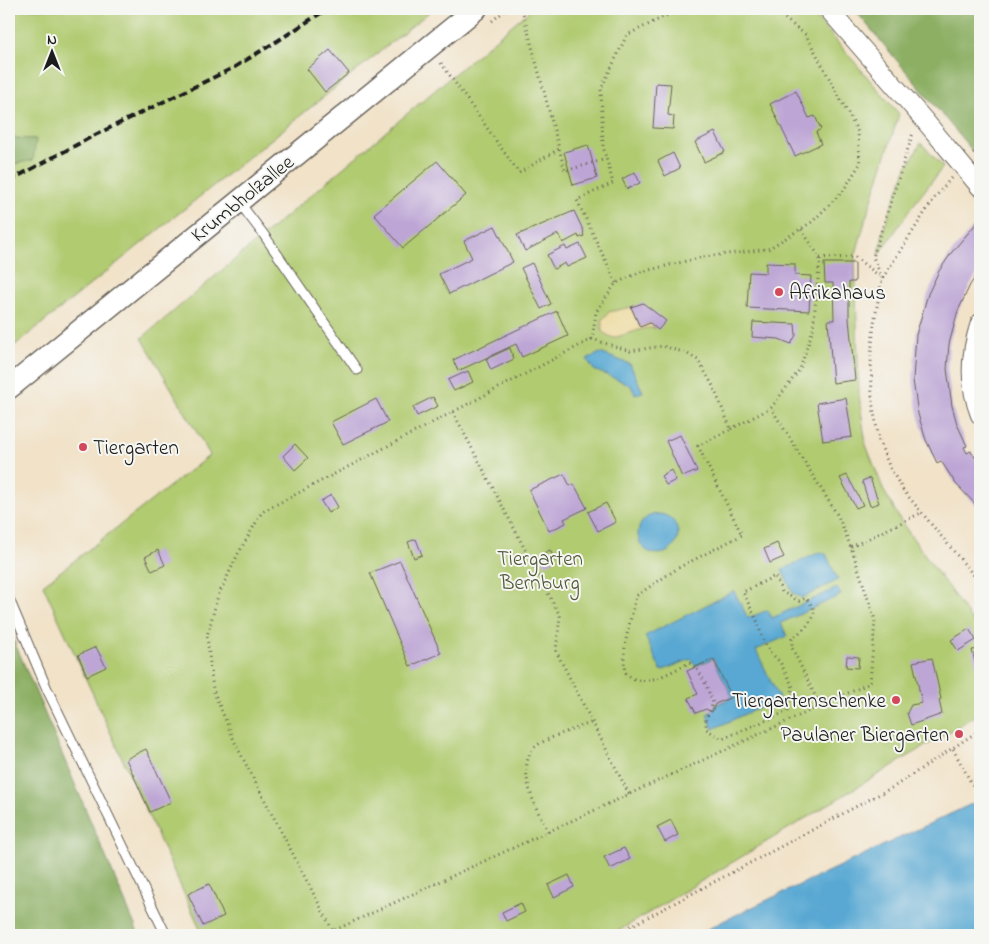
<svg xmlns="http://www.w3.org/2000/svg" width="989" height="944" viewBox="0 0 989 944" font-family="'Indie Flower',sans-serif">
	<rect width="100%" height="100%" fill="#f6f6f2"/>
	<filter id="ink" filterUnits="userSpaceOnUse"><feTurbulence type="fractalNoise" baseFrequency=".02" numOctaves="2"/><feDisplacementMap in="SourceGraphic" scale="10" xChannelSelector="R" yChannelSelector="G"/><feConvolveMatrix kernelMatrix="1 2 1 2 8 2 1 2 1" color-interpolation-filters="sRGB"/></filter>
	<filter id="wash" filterUnits="userSpaceOnUse"><feTurbulence type="fractalNoise" baseFrequency=".0096" numOctaves="4" result="noise"/><feDisplacementMap in="SourceGraphic" scale="20" xChannelSelector="R" yChannelSelector="G"/><feGaussianBlur stdDeviation="1.12" result="paint"/><feColorMatrix in="noise" values="0 0 0 0 0 0 0 0 0 0 0 0 0 0 0 0 0 1.4 0 .05"/><feComposite in="paint" operator="in"/></filter>
	<g filter="url(#wash)">
		<rect width="100%" height="100%" fill="#f1e2c8"/>
		<path fill="#b1cb71" stroke="#667446" d="M9 9H433L9 350V165L16 163 35 139 9 138Z
			M531 9H809L899 114 866 218 855 257 859 396 866 445 884 491 902 523 980 632V713L612 935H203L43 585 210 455 142 338Z
			M921 143 943 167 911 208 879 255 884 227 907 167Z"/>
		<path fill="#8caf63" stroke="#546640" d="M854 9H980V160Z
			M9 138 36 139 33 160 9 165Z
			M9 629 139 935H9Z"/>
		<path fill="#eeda9e" stroke="#857b5d" d="M631 307 640 327 650 323 655 328H646L613 338 602 332V320L609 312Z"/>
		<path fill="#59a8d3" stroke="#3a6278" d="M600 353 630 364 643 392 635 394 631 386 626 383 594 370 587 359Z
			M638 534a20 20 0 1 1 40 0a20 20 0 1 1-40 0Z
			M820 552 826 554 838 580 802 598 793 593 782 570Z
			M837 588 841 595 781 623 787 636 756 650 779 698 713 729 707 714 713 711 716 705 732 697 713 658 696 666 691 659 661 671 645 636 734 591 748 618 768 610 772 618Z
			M980 800V935H697L725 920Z"/>
		<g id="blocks">
			<path fill="#bda6d5" d="M330 50 349 73 325 92 307 69Z
				M656 83 671 84 668 115 674 116 673 129 653 128Z
				M796 91 809 118 815 116 821 129 816 132 821 144 795 156 770 104Z
				M715 132 725 152 704 162 695 142Z
				M588 145 597 178 573 185 564 152Z
				M673 153 680 168 665 176 658 161Z
				M437 161 466 195 403 248 374 214Z
				M635 172 640 183 627 189 622 179Z
				M574 211 584 232 583 233 584 236 579 238 578 235 563 243 558 234 525 251 517 235Z
				M980 219V270L970 285 958 311 949 344 947 369 952 406 957 424 967 446 964 447 967 453 971 451 980 465V509L956 484 941 461 937 463 926 440 918 414 913 380 916 335 928 294 939 271 952 252Z
				M495 226 513 262 449 294 439 274 472 258 464 241Z
				M580 244 587 258 567 267 565 263 554 269 547 255 565 246 567 250Z
				M532 263 551 304 541 309 521 268Z
				M766 263 795 264V275L811 276 809 311 747 308 749 272 766 273Z
				M824 263H855V282H849V319L855 380 833 383 828 320H834L833 283H825Z
				M643 303 666 321 658 330 650 323 640 327 631 307Z
				M557 311 568 336 522 357 516 344 458 371 453 360Z
				M753 322 795 324 796 335 791 344 779 339 752 337Z
				M510 348 514 359 491 370 486 359Z
				M468 371 473 382 454 391 448 380Z
				M433 397 438 406 417 416 413 407Z
				M846 398 852 437 823 441 817 403Z
				M376 399 388 422 343 444 331 422Z
				M680 435 697 471 682 477 666 441Z
				M295 444 308 458 295 470 283 456Z
				M671 470 676 480 666 485 661 476Z
				M564 474 570 486 574 484 587 508 564 519 566 523 549 531 529 490Z
				M847 475 863 505 856 508 840 478Z
				M870 478 879 503 870 506 862 481Z
				M331 495 338 507 328 513 321 501Z
				M606 503 616 522 598 531 588 512Z
				M416 539 422 555 414 558 408 542Z
				M777 543 784 557 770 563 764 549Z
				M158 550 165 565 152 571 145 557Z
				M550 550 555 560 546 565 540 555Z
				M400 561 441 653 410 666 370 573Z
				M969 629 976 640 958 651 951 640Z
				M96 647 106 667 87 676 78 655Z
				M980 649V666H976L972 650Z
				M847 656 859 657 858 668 846 667Z
				M932 658 941 699 939 700 942 714 911 725 907 713 911 705 922 703 913 662Z
				M713 659 732 697 715 704 712 712 706 709 696 713 688 698 698 694 687 671Z
				M146 749 171 802 150 812 126 759Z
				M671 820 678 835 665 842 657 827Z
				M624 848 630 859 610 869 604 857Z
				M569 875 574 887 554 897 548 885Z
				M209 884 224 916 203 926 188 894Z
				M521 903 525 912 506 921 502 912Z"/>
		</g>
	</g>
	<g filter="url(#ink)">
		<use href="#blocks" fill-opacity="0" stroke="#676158" stroke-width="1"/>
		<g fill="none" stroke-linecap="round" stroke-linejoin="round">
			<g stroke="#676158" stroke-width="11">
				<path id="service" d="M239 202 264 235 357 370
					M9 599 47 689 166 935"/>
			</g>
			<g stroke="#676158" stroke-width="20">
				<path id="minor" d="M828 9 925 121 980 187
					M980 323C970 353 968 385 980 415"/>
			</g>
			<g stroke="#676158" stroke-width="24">
				<path id="tertiary" d="M9 388 476 9"/>
			</g>
			<path stroke="#676158" stroke-width="3" stroke-dasharray="1 4" stroke-linecap="butt" d="M522 9 565 171 606 159
				M757 9 779 14 806 35 858 132 860 164 843 191 812 222 768 249 703 257 641 272 616 283 596 312 592 339 630 351 663 346 686 353 698 360 712 384 731 429 698 446 742 535 678 568 636 596C631 620 621 648 625 672 642 692 671 671 689 663 703 671 707 689 713 703L706 719V729L722 739 788 711 793 687 780 662 770 652 762 638 758 623 743 592 775 576 782 592 799 601 806 598 813 607 814 616 806 627 792 639V648L820 706
				M492 21 507 9
				M441 63 519 173 559 149
				M973 153 980 147
				M951 178 933 200 882 279 874 323 871 356 872 401 879 441 890 468 903 490 980 583
				M820 258 855 257 882 278
				M882 278 873 257 913 133
				M616 283 577 200 613 183 603 146 601 89 627 35 676 11 691 9
				M592 339 262 512 238 554 218 596 207 636 213 690 236 745 333 931 870 683 875 620 851 547 838 516 771 408 800 369 813 329 820 258 801 229
				M453 412 560 616 556 651 629 794
				M731 429 771 408
				M851 547 923 512
				M953 749 980 799
				M548 831C537 811 514 768 535 747 543 739 580 727 593 722
				M618 935 631 926 895 786 980 730"/>
			<use href="#service" stroke="#fff" stroke-width="9"/>
			<use href="#minor" stroke="#fff" stroke-width="18"/>
			<use href="#tertiary" stroke="#fff" stroke-width="21"/>
			<path stroke="#1c1c1c" stroke-width="4" stroke-dasharray="8 4" stroke-linecap="butt" d="M9 181 95 135 233 68 279 40 327 9"/>
		</g>
	</g>
	<g fill="#d1495b" stroke="#f6f6f2" stroke-width="2">
		<circle cx="779" cy="292" r="5"/>
		<circle cx="83" cy="447" r="5"/>
		<circle cx="896" cy="700" r="5"/>
		<circle cx="959" cy="734" r="5"/>
	</g>
	<g text-anchor="middle" stroke-width="4" stroke-linejoin="round" paint-order="stroke">
		<g font-size="21" fill="#1c1c1c" stroke="#f6f6f2">
			<text transform="translate(242 198) rotate(-39)" y="7">Krumbholzallee</text>
		</g>
		<g font-size="21" fill="#1c1c1c" stroke="#f6f6f2" text-anchor="start">
			<text x="789" y="299">Afrikahaus</text>
			<text x="93" y="454">Tiergarten</text>
			<text x="886" y="707" text-anchor="end">Tiergartenschenke</text>
			<text x="949" y="741" text-anchor="end">Paulaner Biergarten</text>
		</g>
		<g font-size="21" fill="#50593a" stroke="#f6f6f2">
			<text x="540" y="565">Tiergarten<tspan x="540" dy="24">Bernburg</tspan></text>
		</g>
	</g>
	<rect width="989" height="944" fill="none" stroke="#f6f6f2" stroke-width="30"/>
	<g transform="translate(52 52)" stroke="#f6f6f2" stroke-width="4" paint-order="stroke">
	<path d="M0-4L9 19L0 12L-9 19Z" fill="#1c1c1c"/>
	<text y="-8" font-size="14" font-weight="bold" text-anchor="middle" fill="#1c1c1c">N</text>
	</g>
</svg>
